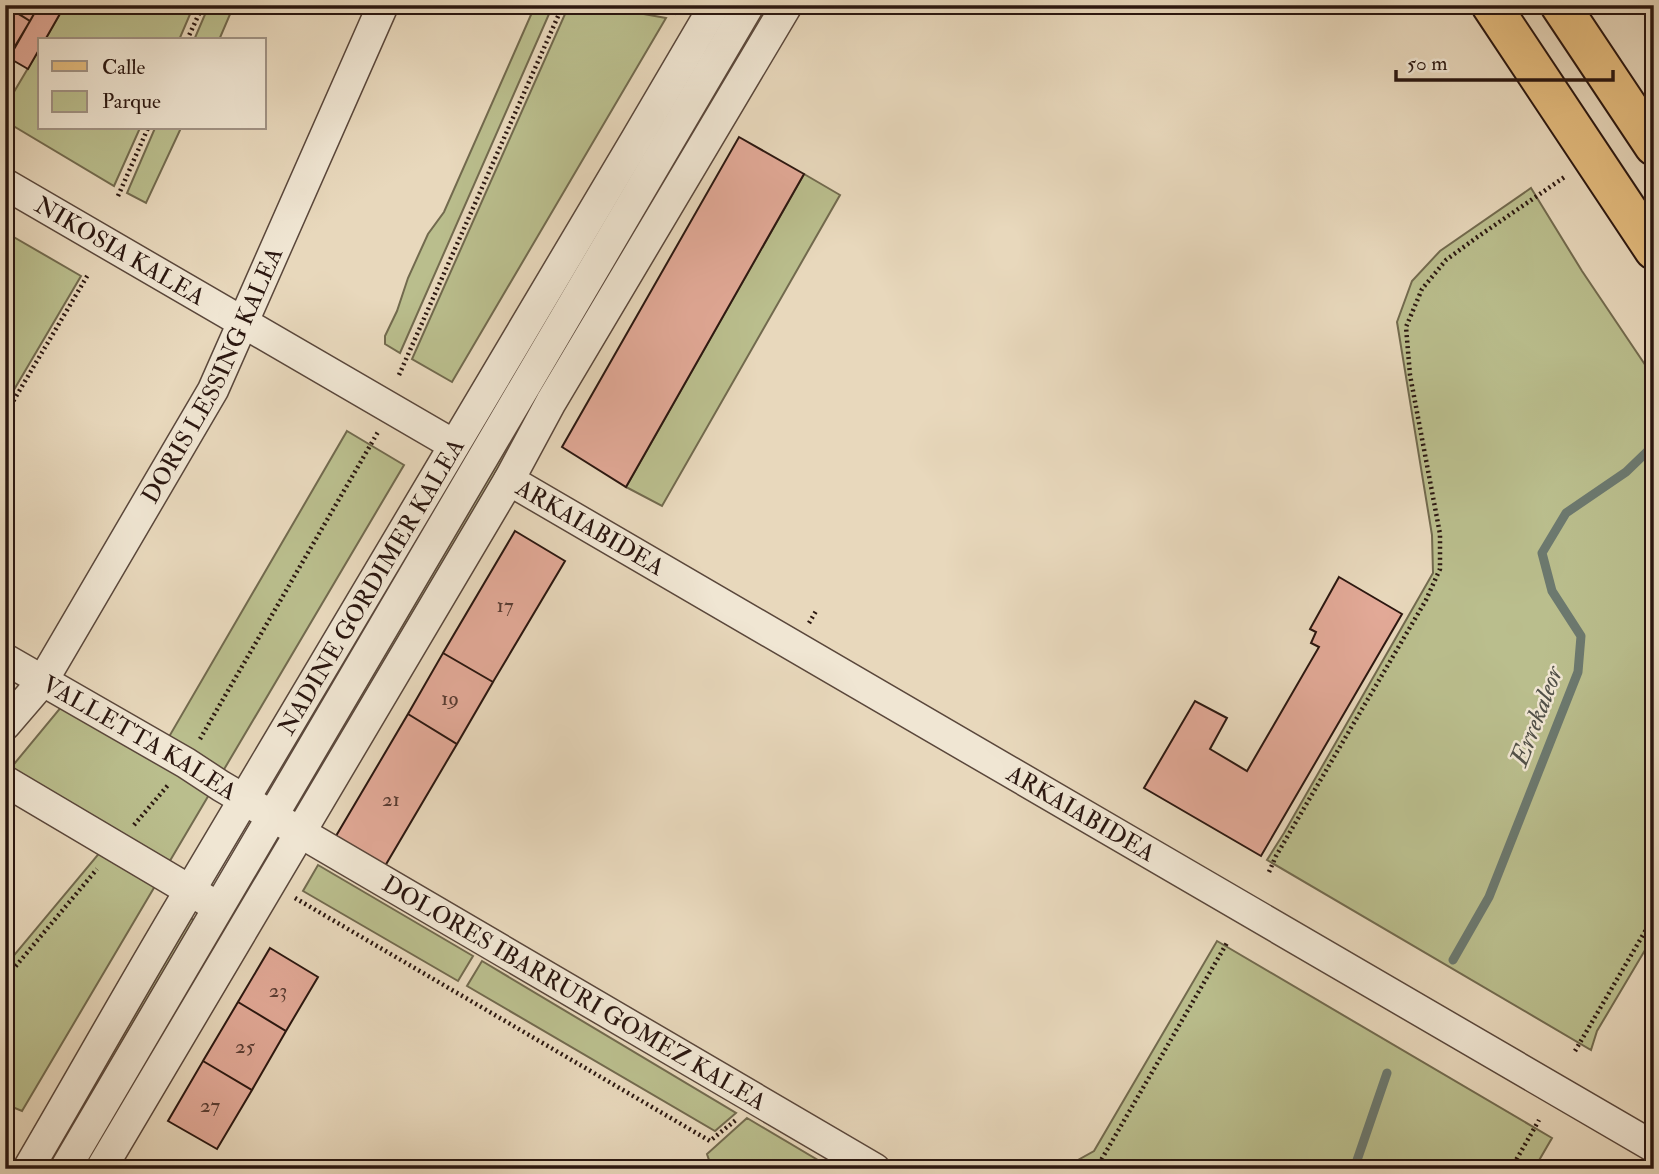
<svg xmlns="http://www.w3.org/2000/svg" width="1659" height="1174" viewBox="0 0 1659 1174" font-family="'IM FELL Double Pica',serif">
	<rect width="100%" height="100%" fill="#e8d8bc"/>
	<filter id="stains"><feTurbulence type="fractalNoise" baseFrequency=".00286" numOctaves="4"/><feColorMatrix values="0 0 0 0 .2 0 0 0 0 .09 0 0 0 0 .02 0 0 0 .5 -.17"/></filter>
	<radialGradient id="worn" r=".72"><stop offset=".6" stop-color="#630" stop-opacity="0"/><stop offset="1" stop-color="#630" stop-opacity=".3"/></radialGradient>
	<path fill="#babe8d" stroke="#726a4e" stroke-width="2" d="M65 5H194L179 40H45Z
		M209 5H234L219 40H194Z
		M532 5H553L400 353 385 344V336L397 311 408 278 428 234 444 212 534 8Z
		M569 5H606L616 9 666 18 452 382 412 359Z
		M761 5H775L550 389 539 383Z
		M40 48V128H140L114 186 5 121V107Z
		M155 128H181L146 203 127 193Z
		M804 174 840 195 662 506 626 487Z
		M1531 188 1582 271 1654 378V935L1597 1031 1591 1050 1267 860 1284 833 1433 573 1432 535 1397 322 1412 281 1440 251Z
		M5 232 81 276 5 405Z
		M527 401 538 407 302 807 291 801Z
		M347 431 404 465 22 1111 5 1104V966L102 850 5 775 76 689 166 742Z
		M318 865 473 956 458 981 303 891Z
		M188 917 199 923 54 1169H40Z
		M1217 941 1552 1138 1534 1169H1066L1069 1165 1094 1151Z
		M482 961 736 1113 715 1131 467 986Z
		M747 1118 833 1169H712L707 1154Z"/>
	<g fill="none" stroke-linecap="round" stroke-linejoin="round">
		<path stroke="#6c796f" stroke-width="9" d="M1453 960 1489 897 1578 672 1581 636 1552 591 1542 553 1566 513 1626 472 1654 445
			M1354 1169 1387 1073"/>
	</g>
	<path fill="#e2a997" stroke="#2b1710" stroke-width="2" d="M5 5H39L30 21Z
		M39 5H65L45 40H40V48L28 69 9 58Z
		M5 6 30 21 5 63Z
		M739 137 804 174 626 487 562 447Z
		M515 531 565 561 493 682 443 653Z
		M1339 577 1402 614 1261 856 1144 788 1195 701 1227 718 1210 749 1247 771 1319 647 1311 643 1316 632 1310 629Z
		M443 653 493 682 457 744 408 714Z
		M408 714 457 744 385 866 336 836Z
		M270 948 318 977 286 1031 238 1002Z
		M238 1002 286 1031 252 1090 203 1061Z
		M203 1061 252 1090 217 1149 168 1121Z"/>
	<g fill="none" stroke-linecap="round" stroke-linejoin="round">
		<g stroke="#5a473b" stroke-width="33">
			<g id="street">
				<path id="s1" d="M5 184 454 445"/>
				<path id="s2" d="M509 480 1654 1147"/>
				<path id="s3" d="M5 659 186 763 221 786 875 1169"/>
				<path id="s4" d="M5 725 42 682 213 390 383 5"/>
				<path d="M5 781 206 900"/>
				<path id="s5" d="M28 1169C83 1075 136 980 192 887 367 594 542 300 715 5"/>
				<path d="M65 1169 749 5"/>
				<path d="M101 1169 509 480 551 402 787 5"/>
			</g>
		</g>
		<g stroke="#2b1710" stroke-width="42">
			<path id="primary" d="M1491 5 1654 250
				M1560 5 1654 146"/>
		</g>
		<path stroke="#2b1710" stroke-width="4.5" stroke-dasharray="2 3.5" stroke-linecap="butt" d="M627 5 676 13
			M187 40 203 5
			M118 196 148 128
			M399 375 563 5
			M5 415 89 273
			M809 623 816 611
			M200 739 378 432
			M134 825 169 784
			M1269 872 1276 856 1426 600 1440 569V534L1410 375 1406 327 1422 289 1446 260 1476 238 1566 176
			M295 898 710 1141 737 1119
			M5 979 97 869
			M1575 1051 1654 916
			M1096 1169 1228 941
			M1511 1169 1539 1120"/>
		<use href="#street" stroke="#f0e6d3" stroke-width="30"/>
		<use href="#primary" stroke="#e4bc7e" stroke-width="38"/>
	</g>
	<g text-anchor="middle" stroke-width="5" stroke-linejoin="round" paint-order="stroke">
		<g font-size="21" fill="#593c32">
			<text x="505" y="612">17</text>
			<text x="450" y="705">19</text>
			<text x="391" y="806">21</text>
			<text x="278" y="997">23</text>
			<text x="245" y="1053">25</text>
			<text x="210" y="1112">27</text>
		</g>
		<g font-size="24" fill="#2b1710" stroke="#f0e6d3">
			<text dy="8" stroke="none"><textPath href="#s1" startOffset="133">NIKOSIA KALEA</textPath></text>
			<text dy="8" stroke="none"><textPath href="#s4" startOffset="408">DORIS LESSING KALEA</textPath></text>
			<text dy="8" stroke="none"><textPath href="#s2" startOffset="94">ARKAIABIDEA</textPath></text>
			<text dy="8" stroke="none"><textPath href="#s5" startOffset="676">NADINE GORDIMER KALEA</textPath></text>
			<text dy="8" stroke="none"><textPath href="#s3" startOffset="156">VALLETTA KALEA</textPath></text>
			<text dy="8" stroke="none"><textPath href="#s2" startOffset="662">ARKAIABIDEA</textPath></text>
			<text dy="8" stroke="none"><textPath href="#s3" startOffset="660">DOLORES IBARRURI GOMEZ KALEA</textPath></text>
		</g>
		<g font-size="26" font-style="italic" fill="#515048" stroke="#f0e6d3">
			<text transform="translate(1536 716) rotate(-69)" y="9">Errekaleor</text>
		</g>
	</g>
	<rect width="1659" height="1174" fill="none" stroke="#e8d8bc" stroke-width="28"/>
	<rect x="7" y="7" width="1645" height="1160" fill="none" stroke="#2b1710" stroke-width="3.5"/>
	<rect x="14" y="14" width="1631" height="1146" fill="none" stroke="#2b1710" stroke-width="2"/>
	<rect x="38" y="38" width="228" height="91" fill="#f0e6d3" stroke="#a19385" stroke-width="2"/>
	<rect x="52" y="61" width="35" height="10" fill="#e4bc7e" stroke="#a19385" stroke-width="2"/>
	<text x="102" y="74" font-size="21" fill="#2b1710">Calle</text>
	<rect x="52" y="91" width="35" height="21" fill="#babe8d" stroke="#a19385" stroke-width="2"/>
	<text x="102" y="108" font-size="21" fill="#2b1710">Parque</text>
	<path d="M1396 70v10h217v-10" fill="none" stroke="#2b1710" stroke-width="3.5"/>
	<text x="1407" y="70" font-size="21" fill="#2b1710" stroke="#f0e6d3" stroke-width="5" paint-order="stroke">50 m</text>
	<rect width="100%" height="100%" filter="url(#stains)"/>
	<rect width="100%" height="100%" fill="url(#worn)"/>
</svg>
